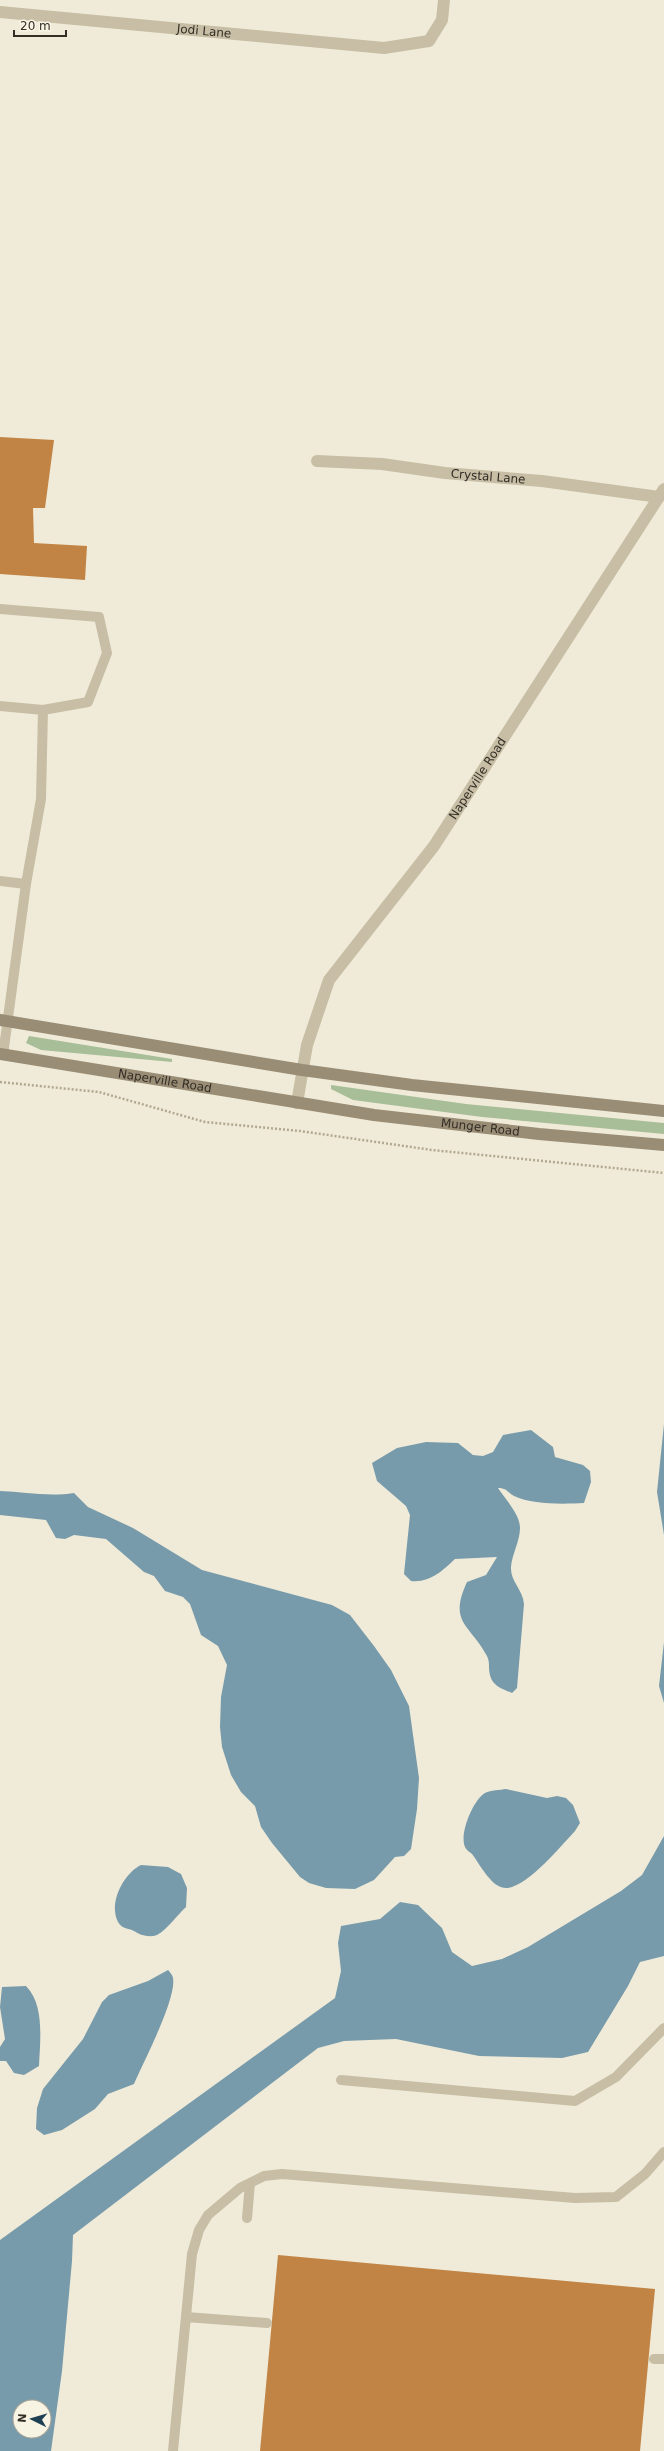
<svg xmlns="http://www.w3.org/2000/svg" width="664" height="2451" viewBox="0 0 664 2451" font-family="'DejaVu Sans',sans-serif">
	<rect width="100%" height="100%" fill="#f0ebd8"/>
	<path fill="#a7be99" d="M29 1036 172 1059V1062L41 1050 26 1043Z
		M331 1085 466 1104 664 1123V1134L482 1117 353 1100 331 1089Z"/>
	<path fill="#789bab" fill-rule="evenodd" d="M664 1424V1535L657 1492Z
		M531 1430 553 1447 555 1457 583 1465 590 1471 591 1482 584 1503C564 1504 532 1505 514 1496 507 1492 507 1488 498 1488 505 1499 520 1514 520 1528 520 1541 512 1554 511 1567 510 1581 523 1590 524 1604L517 1688 512 1693C498 1687 490 1685 489 1668 489 1664 489 1660 487 1656 470 1624 448 1623 467 1582L486 1575 497 1557 455 1559C442 1571 430 1583 411 1581L404 1574 410 1515 406 1506 377 1481 372 1463 397 1448 426 1442 458 1443 473 1455 483 1456 493 1452 503 1435Z
		M0 1491C25 1492 48 1497 74 1493L88 1507 133 1528 202 1570 332 1605 350 1615 374 1646 391 1670 409 1706 419 1778 417 1809 411 1849 404 1856 395 1857 374 1880 355 1889 326 1888 309 1883 300 1877 272 1843 261 1827 255 1806 241 1792 231 1775 222 1747 220 1727 221 1697 227 1665 218 1646 201 1635 190 1604 183 1597 165 1591 154 1576 144 1572 106 1539 74 1535 65 1539 56 1538 46 1520 0 1515Z
		M664 1642V1703L659 1686Z
		M506 1789 547 1798 557 1796 566 1798 573 1805 580 1823 575 1831C560 1847 530 1884 508 1888 492 1890 480 1864 472 1854 470 1852 466 1850 465 1847 459 1834 473 1800 485 1793 491 1790 500 1790 506 1789Z
		M664 1836V1956L640 1962 628 1986 588 2052 562 2058 479 2056 396 2039 344 2041 318 2048 73 2235 72 2261 62 2371 51 2451H0V2240L335 1998 341 1971 338 1943 341 1926 380 1919 400 1902 418 1905 442 1928 452 1952 472 1966 502 1959 528 1947 621 1891 642 1875ZM20 2407H44V2431H20Z
		M141 1865 168 1867 181 1874 187 1888 186 1907C177 1915 168 1929 157 1935 149 1938 140 1935 134 1931 128 1928 122 1929 118 1922 108 1903 124 1873 141 1865Z
		M168 1970C170 1972 173 1976 173 1978 177 1998 143 2063 134 2084L108 2094 95 2109 62 2130 44 2135 36 2129 37 2108 43 2089 83 2039 102 2002 109 1995 148 1981Z
		M26 1986C45 2005 40 2041 39 2066L24 2075 14 2073 6 2061H0V2047L5 2039 0 2007 2 1987Z"/>
	<path fill="#c18445" d="M0 437 54 440 45 508H33L34 543 87 546 85 580 0 574Z
		M278 2255 655 2289 640 2451H260Z"/>
	<g fill="none" stroke-linecap="round" stroke-linejoin="round">
		<path stroke="#b2a88f" stroke-width="2.5" stroke-dasharray="2 2" stroke-linecap="butt" d="M0 1082 99 1092 205 1122 300 1131 432 1150 664 1173"/>
		<path stroke="#c7bea5" stroke-width="10" d="M0 609 99 617 107 653 88 702 43 710 0 706
			M0 881 26 884
			M3 1055 26 884 41 799 43 710
			M341 2080 575 2101 616 2077 664 2028
			M247 2218 250 2183
			M186 2317 267 2323
			M654 2359H664
			M173 2451 192 2254 199 2230 208 2215 240 2188 264 2176 282 2174 575 2198 616 2197 645 2174 664 2152"/>
		<g stroke="#c7bea5" stroke-width="12">
			<path id="s1" d="M0 12 384 48 429 41 442 20 444 0"/>
			<path id="s2" d="M317 461 382 464 445 473 542 481 659 497"/>
			<path id="s3" d="M297 1103 307 1045 329 980 434 846 664 489"/>
		</g>
		<g stroke="#9a8d76" stroke-width="12">
			<path d="M0 1020 302 1070 412 1085 664 1111"/>
			<path id="s4" d="M0 1054 374 1115 539 1134 664 1145"/>
		</g>
	</g>
	<g text-anchor="middle" stroke-width="3" stroke-linejoin="round" paint-order="stroke">
		<g font-size="12" fill="#332d26" stroke="#f8f4e4">
			<text dy="4" stroke="none"><textPath href="#s1" startOffset="205">Jodi Lane</textPath></text>
			<text dy="4" stroke="none"><textPath href="#s2" startOffset="172">Crystal Lane</textPath></text>
			<text dy="4" stroke="none"><textPath href="#s3" startOffset="378">Naperville Road</textPath></text>
			<text dy="4" stroke="none"><textPath href="#s4" startOffset="167">Naperville Road</textPath></text>
			<text dy="4" stroke="none"><textPath href="#s4" startOffset="486">Munger Road</textPath></text>
		</g>
	</g>
	<g transform="translate(32 2419) rotate(275)"><circle r="19" fill="#f8f4e4" stroke="#a9a498"/>
	<path d="M0-3L7 15L0 10L-7 15Z" fill="#1d4052"/>
	<text y="-6" font-size="11" font-weight="bold" text-anchor="middle" fill="#332d26">N</text>
	</g>
	<path d="M14 30v6h52v-6" fill="none" stroke="#332d26" stroke-width="2"/>
	<text x="20" y="30" font-size="12" fill="#332d26" stroke="#f8f4e4" stroke-width="3" paint-order="stroke">20 m</text>
</svg>
